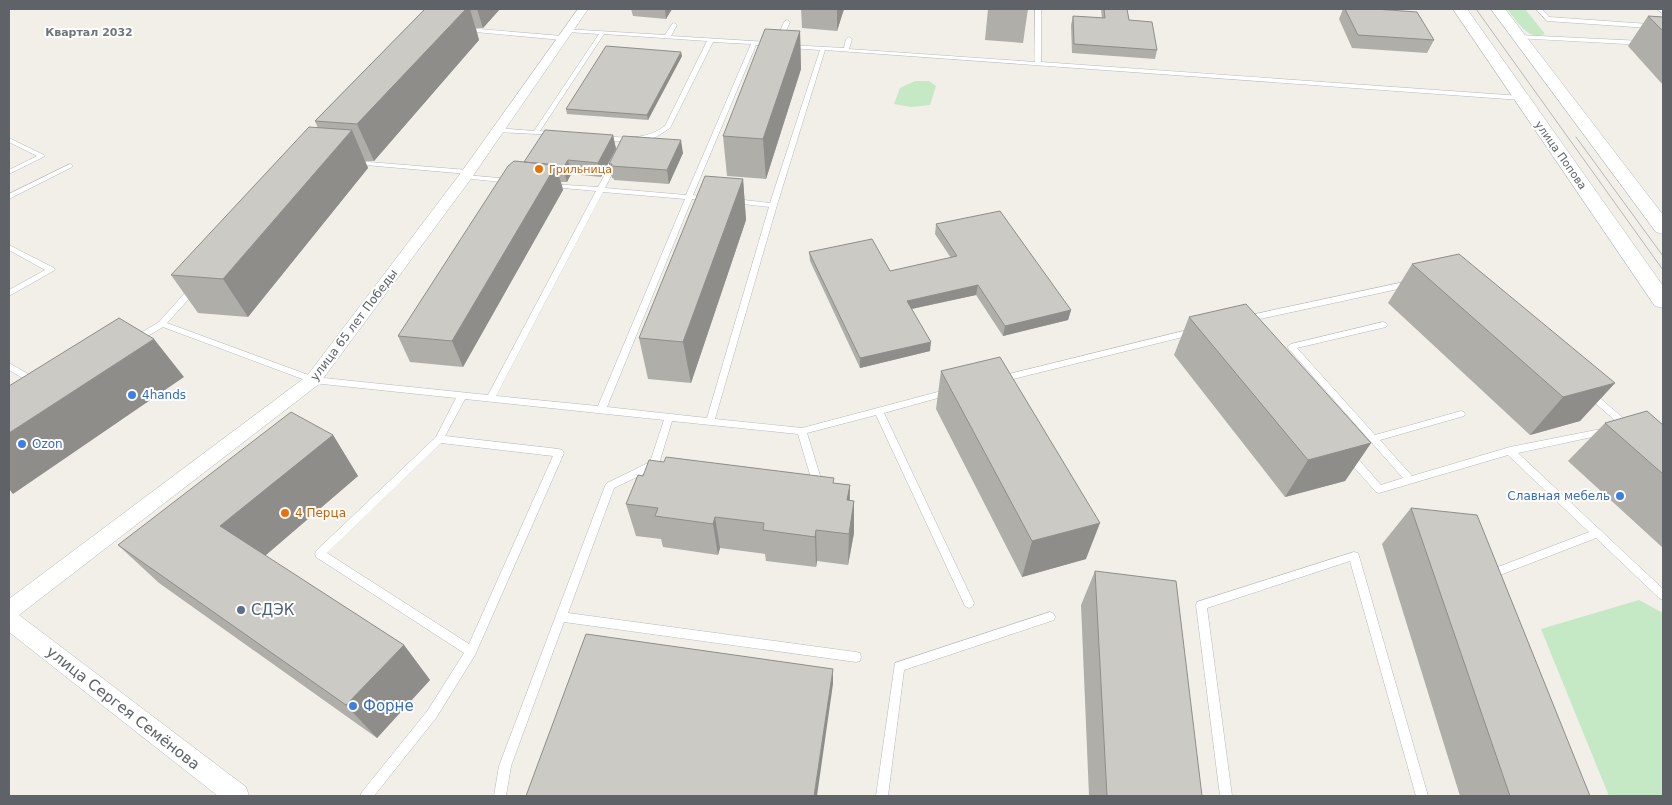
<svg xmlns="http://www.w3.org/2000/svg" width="1672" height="805" viewBox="0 0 1672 805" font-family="'DejaVu Sans',sans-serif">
	<rect width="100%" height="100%" fill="#f1efe8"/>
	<path fill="#c5e8c5" d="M1507 9H1525L1545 34C1529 42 1516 20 1507 9Z
		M915 81H929L936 86 930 105 911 107 894 104 900 88Z
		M1639 600 1663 613V796H1609L1541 629Z"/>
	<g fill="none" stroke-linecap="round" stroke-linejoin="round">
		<g stroke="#b5b8bc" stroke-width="1">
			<path id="lane" d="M1035 9H1041V62L1521 96 1524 98 1521 100 825 50 777 205 715 419 802 428 949 389 952 390 953 392 952 394 884 413 974 603 973 606 969 608 965 606 876 415 807 433 822 482 820 485 817 486 809 485 807 482 811 478 798 434 672 421 658 467 614 488 568 613 856 652 860 653 861 657 860 661 856 662 564 622 511 766 506 796H494L499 766 605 486 607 483 650 462 664 420 465 399 445 436 559 449 562 450 564 453 475 655 436 718 374 796H360L362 792 428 710 464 653 316 557 315 554 316 551 436 437 456 398 313 383 163 327 138 342H132L131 340 132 338 159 322 191 286 194 285 198 288 197 290 167 323 314 377 488 395 596 191 552 187 549 185 550 184 598 187 613 160 616 158 619 160 605 188 686 195 751 44 713 42 670 128 656 137 646 140 629 142 603 140 600 138 603 136C625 138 646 140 665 126L707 41 604 34 540 131 555 133V135L497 132 494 130 497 128 534 131 599 34 567 32 564 30 565 29 665 35 672 24 674 23 677 25 671 36 769 42 772 44 769 46 756 45 693 195 707 197 710 199 707 201 692 199 607 407 707 418 769 207 735 203 731 201 735 199 770 203 820 50 790 48 787 46 788 45 844 48 846 39 849 37 852 39 849 49 1035 62ZM603 192 685 199 598 406 496 396ZM441 443 553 456 469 644 327 553Z
				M1536 9H1542L1549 17 1663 25V29L1547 21Z
				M1657 9H1663V14Z
				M787 20 790 22 782 40 777 41 776 40 784 22Z
				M467 28 562 36 565 38 562 40 465 31 464 30Z
				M1519 35 1663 42V46L1517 38V36Z
				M9 138 44 155 45 156 9 174V170L37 156 9 142Z
				M356 161 468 170 471 172 468 174 354 164V162Z
				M70 164 72 165V167L9 199V194Z
				M465 175 511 179 514 181 511 183 463 178V176Z
				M9 245 54 268 55 270 9 296V290L45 270 9 250Z
				M1409 281 1413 284 1412 286 1246 322 1242 319 1246 316Z
				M1383 322 1386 323 1387 325 1386 327 1297 348 1375 435 1461 411 1464 412 1465 414 1464 416 1380 440 1412 476 1510 447 1606 428 1609 429 1610 431 1609 433 1606 434 1518 453 1663 589V600L1659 598 1596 538 1500 575 1501 577 1500 580 1496 581 1492 580 1489 573 1490 570 1589 532 1508 455 1379 493 1376 492 1346 458 1344 455 1346 452H1352L1381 485 1403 478 1287 347 1291 344Z
				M1192 329 1196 332 1195 334 1001 382 997 379 1001 376Z
				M9 363 37 379 38 381 37 383H31L9 370Z
				M1590 391 1593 392 1630 424 1631 426 1630 428H1624L1587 396 1586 394 1587 392Z
				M1354 552 1358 553 1359 556 1428 796H1416L1350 561 1207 608 1232 796H1220L1196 605 1197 602Z
				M1050 612 1054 614 1055 617 1054 620 904 670 888 796H876L895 663Z"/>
		</g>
		<g stroke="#b5b8bc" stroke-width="1">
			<path id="street" d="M578 9H588L470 180 319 384 19 615 246 787 249 796H218L9 632V599L307 376 460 174Z"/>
		</g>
		<g stroke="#b6babf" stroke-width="1">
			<path id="secondary" d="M1453 9H1467L1663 286V308L1655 306Z
				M1491 9H1505L1663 215V234L1656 232Z"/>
		</g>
		<use href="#lane" fill="#fff" fill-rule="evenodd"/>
		<use href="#street" fill="#fff" fill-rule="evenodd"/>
		<use href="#secondary" fill="#fff" fill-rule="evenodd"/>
		<path stroke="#b6b7b8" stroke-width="1" d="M1476 9 1663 270
			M1576 137 1663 256"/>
	</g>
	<path fill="#afaea9" d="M425 9H500L483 28H476L479 40 374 161H365L368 168 248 317 198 313 171 275 318 128 315 121Z
		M631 9H672L666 19 633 16Z
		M801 9H844L837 31 802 28Z
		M988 9H1028L1023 43 985 40Z
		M1101 9H1127L1129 20 1157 50 1155 59 1072 53 1071 25 1073 16 1102 18Z
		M1343 9H1375L1434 40 1427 53 1352 48 1339 19Z
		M1648 16 1663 17V85L1628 46Z
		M800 31 801 69 766 179 727 176 723 136Z
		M682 56 648 120 567 114 566 109Z
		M613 135 616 149 601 177 571 174 567 182H561L563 190 463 367 410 362 398 336 524 162Z
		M683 153 669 184 614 180 613 178H612L609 164Z
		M743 179 746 220 691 383 648 379 639 338Z
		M936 224 1071 310 1068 320 1003 336 976 295 912 309 930 351 860 368 810 261 809 252 890 271 951 258 935 234Z
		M1412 264 1615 383 1580 421 1530 435 1388 303Z
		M1189 317 1371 443 1345 481 1285 497 1174 355Z
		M941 371 1086 559 1022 577 936 409Z
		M1605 423 1663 425V548L1568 461Z
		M333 435 358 476 265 556 404 645 430 680 377 738 159 583 118 545Z
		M664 462 850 485V501H854V533L848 565 817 561 816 567 766 561 765 554 720 548 718 555 663 547 661 539 636 536 626 504 643 476Z
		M1411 508 1590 796H1460L1382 544Z
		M1095 571 1202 796H1089L1081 605Z"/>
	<path fill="#8f8d8a" d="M463 9H470L479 40 374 161 357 124Z
		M477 9H500L483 28Z
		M665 9H672L666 19Z
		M837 9H844L837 31Z
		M800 31 801 69 766 179 763 139Z
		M681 52 682 56 648 120 647 115Z
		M352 130 368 168 248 317 223 279Z
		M613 135 616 149 601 177 598 163Z
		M681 140 683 153 669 184 667 170Z
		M568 160 571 174 567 182 563 168Z
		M556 165 563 190 463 367 452 341Z
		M743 179 746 220 691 383 683 342Z
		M978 285 976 295 906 310 907 301Z
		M1071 310 1068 320 1003 336 1005 326Z
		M154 339 184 377 13 494 9 489V433Z
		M931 342 930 351 860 368V358Z
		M1615 383 1580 421 1530 435 1563 397Z
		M333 435 358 476 254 565 220 526Z
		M1371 443 1345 481 1285 497 1308 460Z
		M850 485 849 517 847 500Z
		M854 501V533L848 565 849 534Z
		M715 517 720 548 718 555 713 524Z
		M1100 523 1086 559 1022 577 1032 541Z
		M816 530 817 561 816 567 815 537Z
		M404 645 430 680 377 738 346 705Z
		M833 669V684L817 796H814Z"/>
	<path fill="#cccac5" stroke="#8f8d8a" d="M425 9H466L357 124 315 121Z
		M1104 9H1127L1129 20 1152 22 1157 50 1074 44 1073 16 1105 18Z
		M1345 9H1375L1417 12 1434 40 1358 35Z
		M1648 16 1663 17V31Z
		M765 29 800 31 763 139 723 136Z
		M606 46 681 52 647 115 566 109Z
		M309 127 352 130 223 279 171 275Z
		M545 130 613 135 598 163 568 160 563 168H557L556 165 524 162Z
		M623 136 681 140 667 170 611 166 612 164H609Z
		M514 161 556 165 452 341 398 336 508 166Z
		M705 176 743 179 683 342 639 338Z
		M1000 211 1071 310 1005 326 978 285 907 301 931 342 860 358 809 252 872 239 890 271 957 256 936 224Z
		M1459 254 1615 383 1563 397 1412 264Z
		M1246 304 1371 443 1308 460 1189 317Z
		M119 318 154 339 9 433V386Z
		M1000 357 1100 523 1032 541 941 371Z
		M1647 411 1663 425V474L1605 423Z
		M291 412 333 435 220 526 404 645 346 705 118 545Z
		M666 457 834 478 833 483 850 485 847 500 854 501 849 534 816 530 815 537 763 530 764 523 715 517 713 524 655 516 658 508 626 504 638 475 643 476 649 460 664 462Z
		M1411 508 1477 515 1590 796H1510Z
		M1095 571 1176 581 1202 796H1107Z
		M586 634 833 669 814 796H526Z"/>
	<g fill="#e8710a" stroke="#fff" stroke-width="2">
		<circle cx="539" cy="169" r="5"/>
		<circle cx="285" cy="513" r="5"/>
	</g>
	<g fill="#3f7fe0" stroke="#fff" stroke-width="2">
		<circle cx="132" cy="395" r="5"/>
		<circle cx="22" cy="444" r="5"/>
		<circle cx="1620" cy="496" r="5"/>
		<circle cx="353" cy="706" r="5"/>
	</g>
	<circle fill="#5c6f8a" stroke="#fff" stroke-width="2" cx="241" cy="610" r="5"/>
	<g text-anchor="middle" stroke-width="4" stroke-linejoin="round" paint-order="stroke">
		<g font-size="11" font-weight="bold" fill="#70757a" stroke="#fff">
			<text x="89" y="36">Квартал 2032</text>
		</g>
		<g font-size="11" fill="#5f6368" stroke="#fff">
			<text transform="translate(1561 155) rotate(55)" y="4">улица Попова</text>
		</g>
		<g font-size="11" fill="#c56008" stroke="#fff" text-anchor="start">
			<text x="549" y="173">Грильница</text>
		</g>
		<g font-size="12" fill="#5f6368" stroke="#fff">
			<text transform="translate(354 325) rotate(-53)" y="4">улица 65 лет Победы</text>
		</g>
		<g font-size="12" fill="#366cbe" stroke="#fff" text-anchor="start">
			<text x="142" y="399">4hands</text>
			<text x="32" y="448">Ozon</text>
			<text x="1610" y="500" text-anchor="end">Славная мебель</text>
		</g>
		<g font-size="12" fill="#c56008" stroke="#fff" text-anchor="start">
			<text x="295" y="517">4 Перца</text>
		</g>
		<g font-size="15" fill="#4e5e75" stroke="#fff" text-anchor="start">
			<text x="251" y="615">СДЭК</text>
		</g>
		<g font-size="15" fill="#366cbe" stroke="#fff" text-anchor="start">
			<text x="363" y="711">Форне</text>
		</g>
		<g font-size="15" fill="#5f6368" stroke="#fff">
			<text transform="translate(123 708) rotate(38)" y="5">улица Сергея Семёнова</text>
		</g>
	</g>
	<rect width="1672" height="805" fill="none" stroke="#5f6368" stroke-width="20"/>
</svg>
